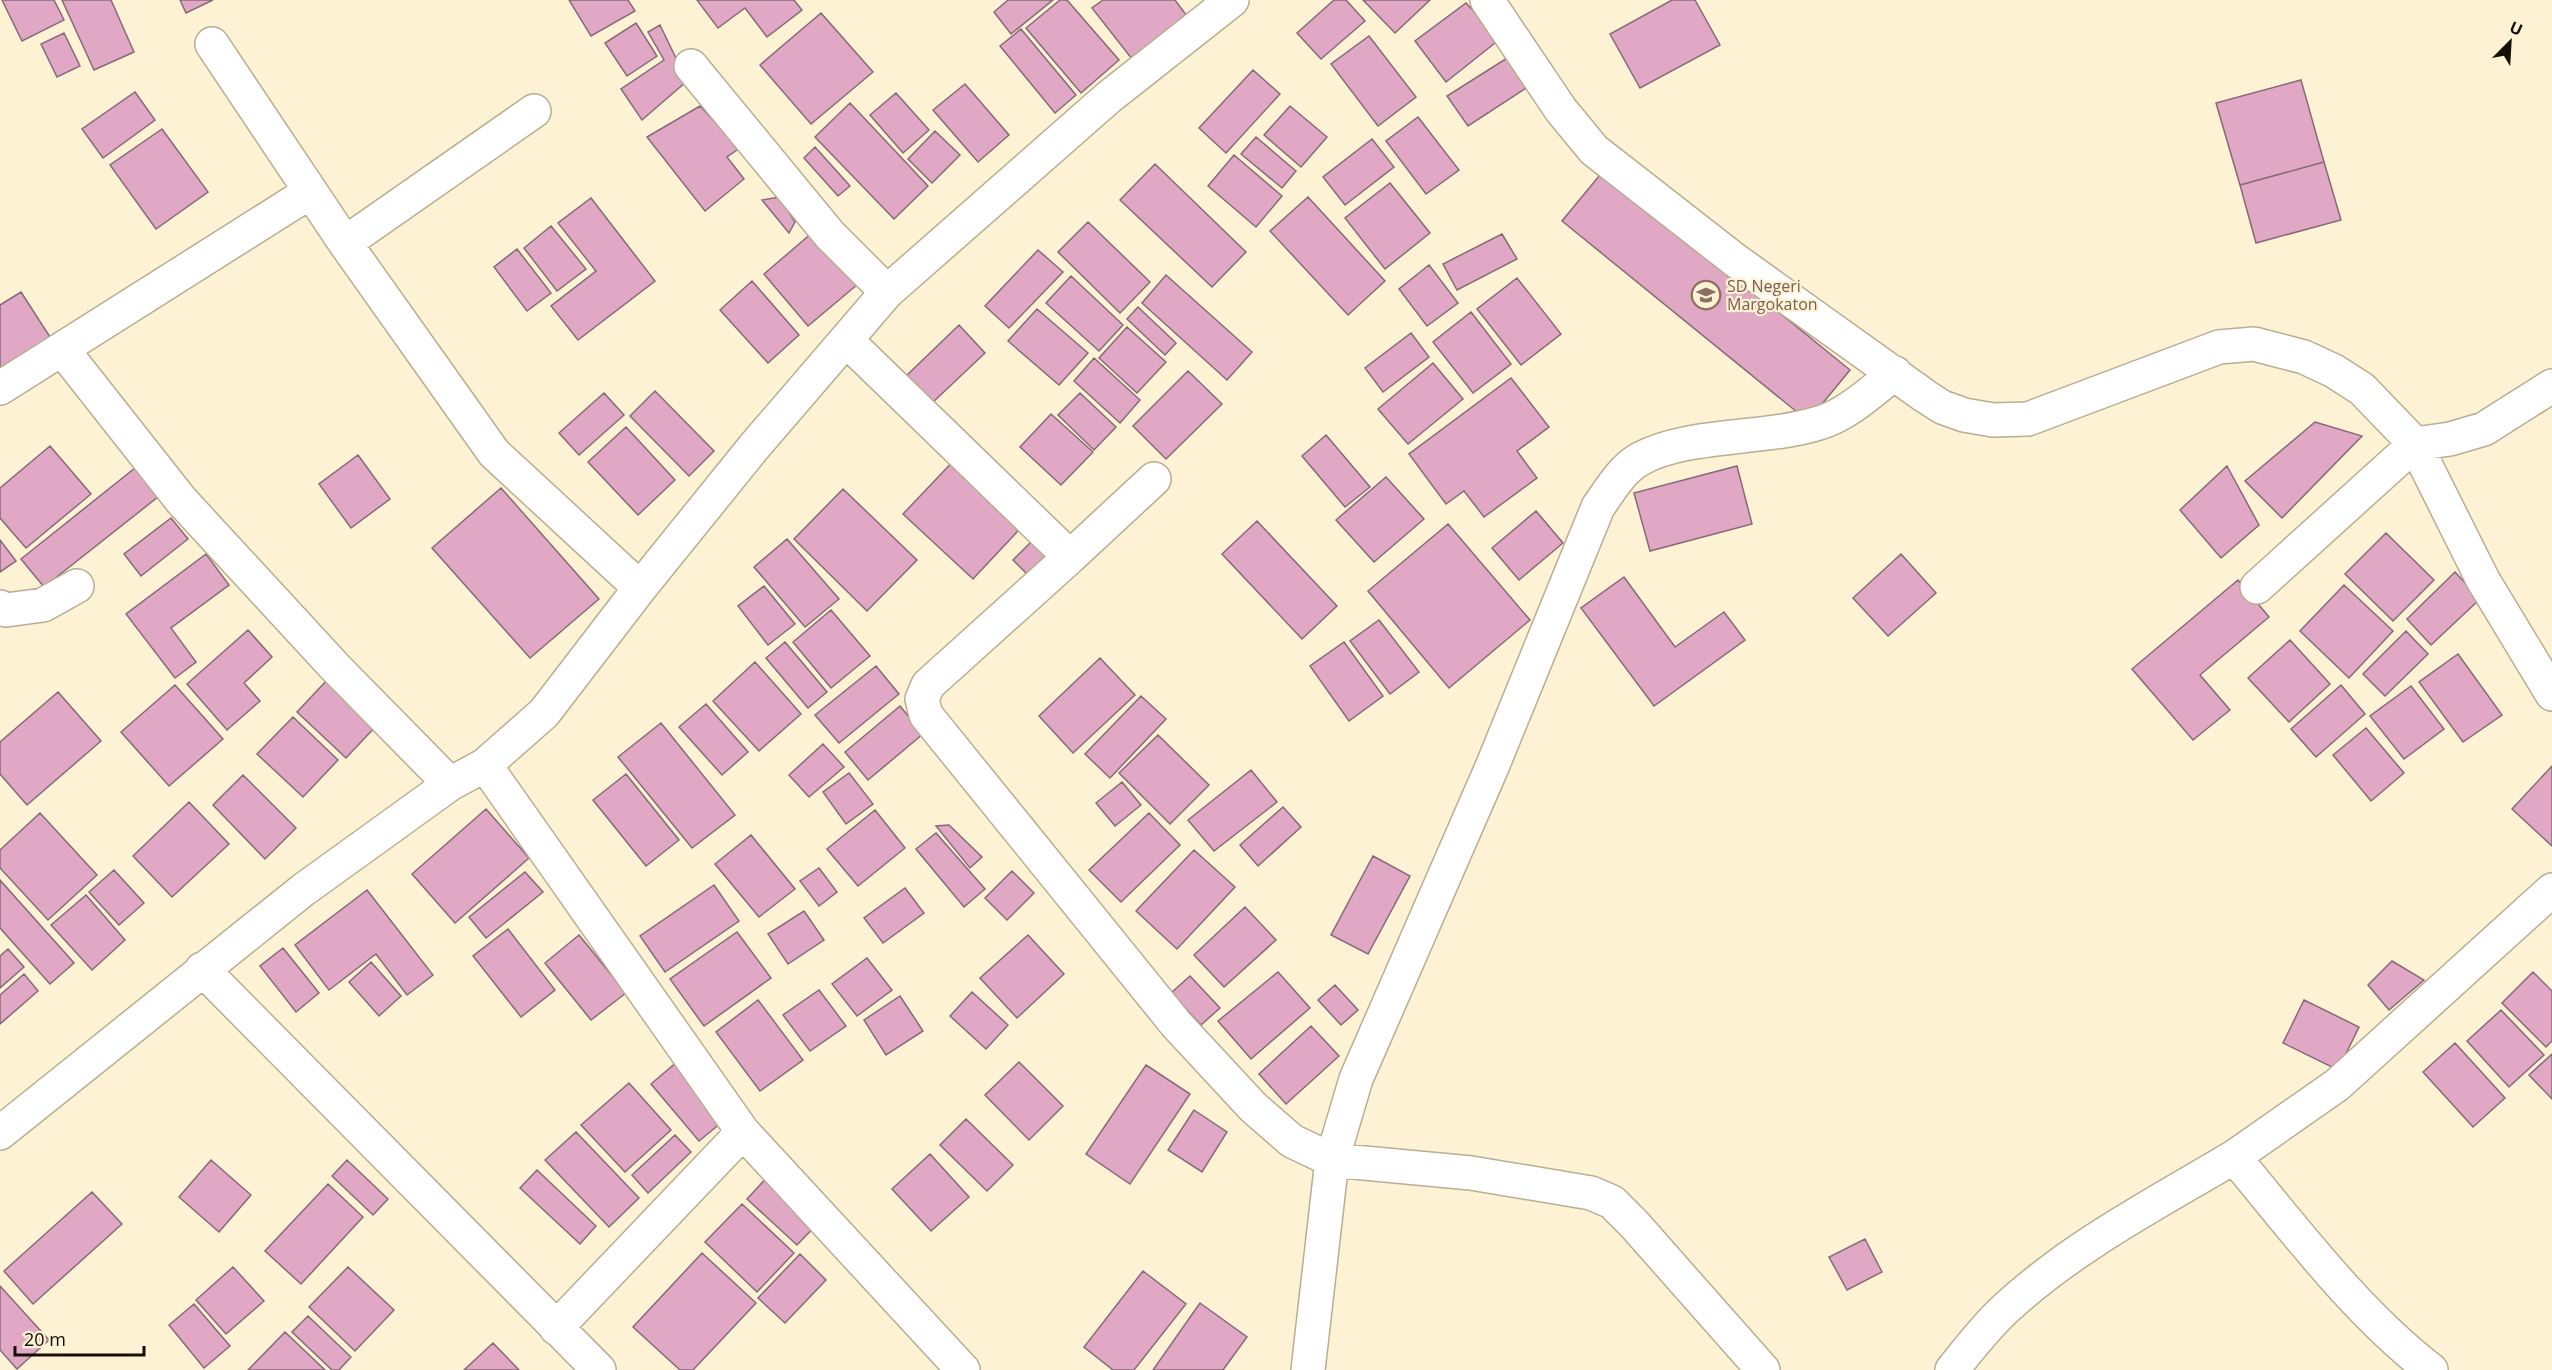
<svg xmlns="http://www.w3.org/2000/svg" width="2552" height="1370" viewBox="0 0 2552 1370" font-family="'Open Sans',sans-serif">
	<rect width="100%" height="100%" fill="#fef2d5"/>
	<path fill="#e0a8c4" stroke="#866a78" stroke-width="1.5" d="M2 0H54L64 20 22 41Z
		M62 0H111L134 52 94 70Z
		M180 0H213L186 13Z
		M569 0H628L635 11 591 36Z
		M697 0H794L802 10 767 37 745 8 718 28Z
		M1008 0H1053L1011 34 994 12Z
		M1060 0H1067L1119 60 1081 93 1026 28Z
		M1103 0H1175L1187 16 1132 59 1092 8Z
		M1334 0H1346L1365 21 1321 59 1297 33Z
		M1363 0H1430L1395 33Z
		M1672 0H1695L1720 45 1640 88 1610 34Z
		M1466 3 1500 39 1446 82 1415 41Z
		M821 13 873 72 811 124 760 65Z
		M636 23 657 56 627 76 605 43Z
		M660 25 687 81 642 120 621 89 664 60 648 32Z
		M1021 29 1076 95 1055 113 1000 46Z
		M64 33 80 66 57 77 41 44Z
		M1369 36 1416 97 1378 126 1331 64Z
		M1515 53 1534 83 1468 126 1447 96Z
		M1253 70 1280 94 1226 153 1199 128Z
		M2301 80 2324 162 2240 185 2216 103Z
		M965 84 1009 135 978 162 933 110Z
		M135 92 155 120 103 158 82 129Z
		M896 93 929 130 903 153 870 115Z
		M850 103 928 186 894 219 815 137Z
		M700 106 740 148 727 157 744 179 705 211 647 137Z
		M1290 106 1327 137 1301 167 1264 135Z
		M1418 117 1459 170 1426 194 1386 141Z
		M162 129 208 192 156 229 110 165Z
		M935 131 960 155 932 183 908 159Z
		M1256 137 1296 171 1282 188 1241 154Z
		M1372 139 1394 167 1345 205 1323 177Z
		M815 147 850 186 838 196 804 158Z
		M1234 155 1282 196 1256 227 1208 186Z
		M2324 162 2341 220 2256 243 2240 185Z
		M1155 164 1246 252 1212 287 1120 200Z
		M1604 170 1850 370 1808 421 1562 221Z
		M1390 183 1430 233 1385 269 1345 218Z
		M780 197 795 222 789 233 762 200Z
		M1308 197 1385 281 1348 315 1270 231Z
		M591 198 655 281 578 340 551 306 596 271 558 223Z
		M1088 222 1150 282 1120 313 1058 252Z
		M551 226 586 269 557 291 524 248Z
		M813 232 858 284 808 326 764 274Z
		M1502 234 1517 259 1457 290 1443 264Z
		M517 249 551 293 527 311 494 267Z
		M1038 250 1063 272 1009 328 985 306Z
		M1429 265 1458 303 1427 326 1399 289Z
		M1166 275 1252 352 1227 380 1142 303Z
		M1071 276 1123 325 1099 351 1046 303Z
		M1517 278 1561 334 1521 365 1477 309Z
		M752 281 799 335 768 363 720 310Z
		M21 292 52 340 0 374V305Z
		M1138 307 1176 343 1165 355 1127 319Z
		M1037 309 1088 353 1059 385 1008 341Z
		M1471 312 1511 364 1473 393 1433 342Z
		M959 325 985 353 930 405 904 378Z
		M1127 327 1166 362 1137 393 1099 358Z
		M1411 333 1429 357 1383 392 1365 368Z
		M1094 358 1140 400 1120 423 1074 381Z
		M1433 363 1463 399 1408 444 1378 409Z
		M1188 371 1222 404 1166 459 1133 426Z
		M1511 378 1549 427 1517 451 1537 478 1484 517 1464 491 1446 504 1409 454Z
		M655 391 714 451 689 476 630 416Z
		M604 393 624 415 579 455 559 433Z
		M1080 393 1116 427 1094 450 1058 415Z
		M1051 414 1093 452 1061 485 1020 447Z
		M2315 422 2362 436 2282 518 2245 481Z
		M626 427 675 480 638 515 588 462Z
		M1326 435 1370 487 1345 507 1302 456Z
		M50 446 91 494 26 548 0 518V488Z
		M960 454 1029 519 973 579 903 514Z
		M358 455 390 499 351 528 319 484Z
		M140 464 163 493 44 587 21 559Z
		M1737 466 1752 524 1650 551 1634 493Z
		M2227 466 2259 525 2221 558 2180 510Z
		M1386 477 1424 519 1374 562 1336 520Z
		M501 488 599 599 530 658 432 548Z
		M843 489 917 560 867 611 794 539Z
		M1536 511 1563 543 1519 580 1492 548Z
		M171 518 188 539 141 576 124 554Z
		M1257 521 1337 606 1302 639 1222 554Z
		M1448 524 1530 620 1449 688 1368 591Z
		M1040 533 1062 554 1034 581 1013 560Z
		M2386 533 2434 580 2393 621 2345 574Z
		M787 539 839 599 805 627 754 567Z
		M0 540 16 561 0 572Z
		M206 554 229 585 171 628 196 662 175 678 126 614Z
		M1901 554 1936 593 1888 636 1853 598Z
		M2455 572 2480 599 2431 645 2407 619Z
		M1624 577 1675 647 1724 612 1745 640 1654 706 1581 608Z
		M2238 580 2269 617 2200 675 2230 710 2193 740 2132 669Z
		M2344 585 2393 631 2349 678 2300 631Z
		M764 586 795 624 768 645 738 606Z
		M831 610 870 656 831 688 793 642Z
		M1379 620 1419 672 1390 694 1350 641Z
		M248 630 272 657 244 683 260 701 227 730 187 684Z
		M2406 631 2428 654 2385 696 2363 674Z
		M2290 640 2330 684 2289 722 2248 678Z
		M785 642 827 692 808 708 766 658Z
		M1344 642 1383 696 1349 721 1310 666Z
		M2458 654 2502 715 2463 742 2419 682Z
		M1100 658 1135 695 1073 753 1039 716Z
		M755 662 801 714 759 751 713 701Z
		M876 666 899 694 839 743 815 715Z
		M328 679 377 725 346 758 297 712Z
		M175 685 223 739 169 786 121 732Z
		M2341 685 2365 714 2316 757 2291 729Z
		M2411 686 2444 729 2404 759 2370 716Z
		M58 692 101 741 27 805 0 774V742Z
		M1141 696 1166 719 1110 778 1085 754Z
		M706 704 748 752 722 775 679 727Z
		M900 706 923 734 868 780 845 752Z
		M293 717 338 760 303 797 257 754Z
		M661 723 735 815 692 848 618 757Z
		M2366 728 2404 773 2371 801 2333 755Z
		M1158 735 1209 785 1170 824 1119 773Z
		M823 744 844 767 809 797 789 775Z
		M2552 766V846L2512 809Z
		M1251 770 1277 802 1214 851 1188 820Z
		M849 773 873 804 846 824 823 792Z
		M626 774 679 840 646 866 593 800Z
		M243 775 296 828 265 859 213 805Z
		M1122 782 1141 805 1115 826 1096 803Z
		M189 802 229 844 172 897 133 856Z
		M1283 807 1301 827 1258 866 1240 845Z
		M486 809 529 858 455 923 412 874Z
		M875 810 905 848 858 886 827 849Z
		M40 813 97 875 48 920 0 868V850Z
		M1149 813 1180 845 1121 902 1089 870Z
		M949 825 982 857 970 868 936 826Z
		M936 833 985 889 964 907 916 849Z
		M751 835 795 889 759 917 715 864Z
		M1194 850 1235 887 1177 949 1136 911Z
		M1373 856 1410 876 1368 954 1331 935Z
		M819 868 837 892 819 906 800 881Z
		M114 870 144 903 119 925 89 892Z
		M1012 871 1034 893 1007 920 985 898Z
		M525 872 543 892 486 938 469 917Z
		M0 880 74 963 50 984 0 928Z
		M714 885 739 921 665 972 640 936Z
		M905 888 924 913 883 943 864 918Z
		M367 890 433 975 407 995 376 954 329 990 295 945Z
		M86 895 125 940 92 970 51 925Z
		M1245 907 1276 940 1224 987 1194 955Z
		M804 911 824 940 788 964 768 934Z
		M508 929 555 990 521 1017 473 956Z
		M737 932 771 978 704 1026 670 979Z
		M579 935 626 993 591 1020 545 963Z
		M1028 935 1064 974 1017 1018 980 978Z
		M283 948 319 993 296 1012 260 966Z
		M8 949 24 967 0 988V956Z
		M867 958 892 990 857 1016 832 984Z
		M2392 961 2424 980 2389 1010 2368 985Z
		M371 962 401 996 379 1016 349 982Z
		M1278 972 1310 1008 1251 1059 1218 1021Z
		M2533 972 2552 991V1041L2546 1047 2502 1003Z
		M24 974 38 991 0 1024V995Z
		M1190 976 1220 1008 1201 1025 1171 993Z
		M1335 985 1358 1010 1341 1025 1318 1000Z
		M819 990 846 1026 810 1051 783 1015Z
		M972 992 1008 1025 986 1049 950 1016Z
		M900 996 923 1031 886 1055 864 1020Z
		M758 1000 803 1060 760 1091 716 1032Z
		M2304 1000 2359 1027 2338 1070 2283 1043Z
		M2501 1010 2544 1055 2509 1087 2467 1041Z
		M1311 1026 1339 1056 1286 1104 1259 1074Z
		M2455 1043 2505 1098 2473 1127 2423 1072Z
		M2552 1054V1099L2529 1075Z
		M678 1061 727 1118 699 1141 651 1084Z
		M1019 1062 1063 1106 1029 1140 985 1095Z
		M1146 1065 1190 1094 1130 1184 1086 1154Z
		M629 1083 671 1130 625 1172 581 1125Z
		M1194 1110 1227 1132 1202 1172 1168 1150Z
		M966 1119 1013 1165 987 1191 940 1145Z
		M576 1132 639 1198 609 1227 545 1160Z
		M675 1135 691 1152 648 1193 632 1175Z
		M930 1154 969 1197 931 1231 892 1189Z
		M211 1160 251 1195 219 1232 179 1197Z
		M347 1160 388 1199 373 1215 332 1176Z
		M537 1170 596 1226 580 1244 520 1188Z
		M770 1174 820 1221 797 1245 747 1199Z
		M328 1184 363 1217 301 1284 265 1251Z
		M92 1192 122 1224 33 1304 4 1271Z
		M742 1204 794 1253 757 1292 705 1242Z
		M1865 1239 1882 1272 1847 1290 1829 1257Z
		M702 1253 756 1303 693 1370H680L633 1327Z
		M800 1254 826 1280 785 1323 758 1298Z
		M233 1267 264 1301 226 1334 196 1300Z
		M348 1267 394 1310 355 1351 309 1307Z
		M1143 1271 1186 1304 1134 1370H1113L1084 1347Z
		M0 1286 49 1340 17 1369 0 1350Z
		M1200 1303 1247 1337 1223 1370H1153Z
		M194 1304 230 1346 204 1368 169 1325Z
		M308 1316 351 1357 339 1370H332L292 1332Z
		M285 1332 325 1370H248Z
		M493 1343 519 1370H464Z"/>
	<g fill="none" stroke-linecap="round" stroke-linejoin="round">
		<g stroke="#b9ad92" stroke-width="36">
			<path id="minor" d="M1487 0 1561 110 1594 150 1735 260 1925 396 1942 407 1964 415 1993 420 2028 419 2219 347 2254 344 2304 357 2334 371 2362 389 2415 444 2450 439 2484 429 2552 386
				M212 44 345 243 494 453 640 588
				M691 66 830 235 887 292
				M345 243 534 111
				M846 340 1070 557 928 685 922 699 926 715 1176 1024 1253 1107 1292 1141 1332 1160 1471 1173 1591 1193 1612 1202 1634 1224 1763 1370
				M62 349 181 500 335 667 450 784
				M0 388 310 192
				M1070 557 1154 479
				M2257 587 2415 444 2483 580 2552 694
				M0 607 6 610 43 605 77 586
				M485 765 743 1132 963 1370
				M202 969 599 1370
				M0 1133 303 890 450 784 485 765 544 713 640 588 753 448 887 292 1109 97 1232 0
				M556 1328 743 1132
				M1308 1370 1332 1160 1356 1079 1492 767 1598 507C1610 490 1622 469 1640 459 1687 433 1765 440 1819 423 1847 415 1872 391 1895 373
				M1952 1370C1968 1350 1984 1329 2003 1311 2070 1248 2155 1204 2234 1157
				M2431 1370C2355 1311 2295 1230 2234 1157L2337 1085 2552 890"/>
		</g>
		<use href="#minor" stroke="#fff" stroke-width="33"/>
	</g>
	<defs>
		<g id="school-ring" transform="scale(1.5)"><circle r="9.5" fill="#fef2d5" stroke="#8d6e63" stroke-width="1.5"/><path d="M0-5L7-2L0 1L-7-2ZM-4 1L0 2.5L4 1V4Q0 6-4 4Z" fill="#8d6e63"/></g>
	</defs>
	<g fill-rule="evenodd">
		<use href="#school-ring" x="1706" y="295"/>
	</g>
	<g text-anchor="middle" stroke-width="4.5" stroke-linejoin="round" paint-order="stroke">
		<g font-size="16" fill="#785e54" stroke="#fef2d5" text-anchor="start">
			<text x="1727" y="292">SD Negeri<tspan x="1727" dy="18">Margokaton</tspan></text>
		</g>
	</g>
	<g transform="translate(2510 42) rotate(24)" stroke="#fef2d5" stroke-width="4.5" paint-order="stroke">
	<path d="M0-4.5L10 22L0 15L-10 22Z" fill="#141006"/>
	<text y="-9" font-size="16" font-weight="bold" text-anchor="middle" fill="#141006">U</text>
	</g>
	<path d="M15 1346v9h129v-9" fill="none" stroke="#141006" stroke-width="3"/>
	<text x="24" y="1346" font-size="18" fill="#141006" stroke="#fef2d5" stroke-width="4.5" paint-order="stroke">20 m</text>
</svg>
